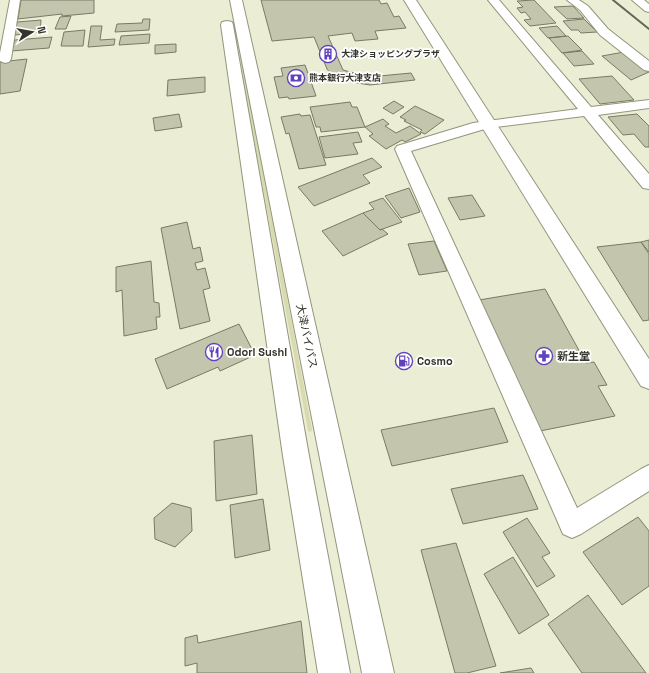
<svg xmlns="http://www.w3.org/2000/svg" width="649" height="673" viewBox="0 0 649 673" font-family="'Space Grotesk','Noto Sans JP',sans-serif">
	<rect width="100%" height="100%" fill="#ebeed4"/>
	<path fill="#d7dbaf" d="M239 51H242L260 155 312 429 311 432 308 431 247 103Z"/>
	<path fill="#c3c6ac" stroke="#787b64" d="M21 0H94V13L62 16V14L18 19Z
		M261 0H379L381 4 387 3 394 17 399 16 406 28 375 31 378 39 355 41 352 33 328 36 343 70 369 77 411 73 415 80 370 85 357 83 336 77 331 74 327 69 314 37 272 41Z
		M534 0 556 23 530 26 524 20 531 19 525 12 521 13 517 8 523 7 517 1Z
		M573 6 584 18 567 19 554 7Z
		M71 16 66 29H55L60 17Z
		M143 19H150L149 30 115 32 117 24 142 23Z
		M584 19 597 32 581 33 578 30H571L563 21Z
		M41 20 40 32 15 35 17 22Z
		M91 26H102L100 40 115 39 114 45 88 47Z
		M557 26 566 36 548 38 539 28Z
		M85 30 83 46H61L64 32Z
		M150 34 149 43 119 45 121 36Z
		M568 36 582 50 562 53 549 38Z
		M52 37 49 48 11 51 15 40Z
		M176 44V52L155 54V45Z
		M582 51 594 64 574 66 563 53Z
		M624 52 649 72 631 80 602 56Z
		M27 59 20 91 0 94V62Z
		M305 65 316 96 289 99 288 97 279 98 274 77 283 76 281 68Z
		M612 76 634 100 600 104 579 79Z
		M205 77V92L167 96 168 80Z
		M394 101 404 107 393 114 383 108Z
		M350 102 352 107H357L365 127 321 132 320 127H316L310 107Z
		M415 106 444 120 425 134 420 132 422 130 404 121 406 120 400 117Z
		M179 114 182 127 155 131 153 118Z
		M300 114 301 116 310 115 326 165 299 169 289 133 286 134 281 117Z
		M637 114 649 126V147H645L634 134 623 135 608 117Z
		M383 119 389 124 385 126 396 133 410 126 421 134 405 142 402 140 386 149 369 136 373 134 365 127Z
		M358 132 362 142 353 143 358 154 325 158 319 137Z
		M372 158 382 167 363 175 370 183 314 206 298 187Z
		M409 188 420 212 401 218 385 196Z
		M472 195 485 216 460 220 448 198Z
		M383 198 402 222 380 230 363 213 374 209 369 203Z
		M363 213 380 230 382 229 388 234 343 256 322 231Z
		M187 222 193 249 200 247 203 261 195 263 197 270 205 268 210 288 203 290 210 321 180 329 161 228Z
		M649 240V252L641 242Z
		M434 241 447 271 419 275 408 244Z
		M641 242 649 254V320L643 321 597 247Z
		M151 261 154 302 159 303 160 317H156L157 329 124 336 122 290 116 292V267Z
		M545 289 586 363 594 362 607 385 598 386 615 416 540 431 479 300Z
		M239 324 255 355 220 371 218 367 167 389 155 359Z
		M494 408 508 442 392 466 381 430Z
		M252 435 257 494 216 501 214 441Z
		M523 475 538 509 463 524 451 489Z
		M263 499 270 550 235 558 230 505Z
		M172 503 191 508 192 531 175 547 155 539 154 518Z
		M638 517 649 531V586L622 605 583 552Z
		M527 518 550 553 542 557 555 576 537 587 503 532Z
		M456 543 496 666 467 673H455L421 550Z
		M513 557 549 615 519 634 484 574Z
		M588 595 646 673H582L548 624Z
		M301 621 307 673H197V663L185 666V638L197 635 198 643Z
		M531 668 534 673H500Z"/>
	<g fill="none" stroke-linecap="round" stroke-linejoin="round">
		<g stroke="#93957d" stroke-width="2">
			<path id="minor" d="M10 0H20L11 59 9 62 5 63 0 61V53Z
				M488 0H499L591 107 649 100V108L598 115 649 174V189L643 188 584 116 488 128 411 151 577 508 641 469 649 465V491L581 534 572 538 563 534 395 149 397 146 473 123 578 109Z
				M567 0H579L588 6 608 29 649 61V71L644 70 600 35 580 10Z
				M632 0H644L649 4V12L645 11Z"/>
		</g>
		<g stroke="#93957d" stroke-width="2">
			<path id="tertiary" d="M404 0H416L649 359V389L641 386Z"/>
		</g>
		<g stroke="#93957d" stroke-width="2">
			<path id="trunk" d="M230 0H242L394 673H362Z
				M227 21 232 22 233 25 309 456 350 673H318L283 456 221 25 222 22Z"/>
		</g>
		<use href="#minor" fill="#fff" fill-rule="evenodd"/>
		<use href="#tertiary" fill="#fff" fill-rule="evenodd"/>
		<use href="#trunk" fill="#fff" fill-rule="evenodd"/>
		<path stroke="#656658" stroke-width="2" d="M613 0 649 29"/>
	</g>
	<defs>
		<g id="building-ring" transform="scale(0.9)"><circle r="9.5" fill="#fff" stroke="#6142ba" stroke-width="1.5"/><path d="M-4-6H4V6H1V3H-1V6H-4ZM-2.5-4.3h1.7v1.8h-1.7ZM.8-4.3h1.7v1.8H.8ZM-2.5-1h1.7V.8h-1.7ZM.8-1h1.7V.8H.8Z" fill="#6142ba"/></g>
		<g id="bank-ring" transform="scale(0.9)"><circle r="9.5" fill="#fff" stroke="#6142ba" stroke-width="1.5"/><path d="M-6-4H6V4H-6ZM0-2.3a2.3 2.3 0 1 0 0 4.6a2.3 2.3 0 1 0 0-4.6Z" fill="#6142ba"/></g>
		<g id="restaurant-ring" transform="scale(0.9)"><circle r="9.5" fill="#fff" stroke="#6142ba" stroke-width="1.5"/><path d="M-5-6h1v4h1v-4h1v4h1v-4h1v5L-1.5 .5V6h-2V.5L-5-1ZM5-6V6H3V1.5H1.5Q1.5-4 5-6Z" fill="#6142ba"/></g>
		<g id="pharmacy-ring" transform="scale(0.9)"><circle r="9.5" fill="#fff" stroke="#6142ba" stroke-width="1.5"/><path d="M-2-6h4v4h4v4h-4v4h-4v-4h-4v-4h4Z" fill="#6142ba"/></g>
		<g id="fuel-ring" transform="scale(0.9)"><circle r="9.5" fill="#fff" stroke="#6142ba" stroke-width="1.5"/><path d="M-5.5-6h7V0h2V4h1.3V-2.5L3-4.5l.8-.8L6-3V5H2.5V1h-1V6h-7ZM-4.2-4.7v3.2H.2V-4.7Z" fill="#6142ba"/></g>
	</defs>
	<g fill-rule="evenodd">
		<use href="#building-ring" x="328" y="54"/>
		<use href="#bank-ring" x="296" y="78"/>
		<use href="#restaurant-ring" x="214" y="352"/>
		<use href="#pharmacy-ring" x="544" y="356"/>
		<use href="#fuel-ring" x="404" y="361"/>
	</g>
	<g text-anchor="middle" stroke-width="3.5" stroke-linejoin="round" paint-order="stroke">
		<g font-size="9" font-weight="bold" fill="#33342a" stroke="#fff" text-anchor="start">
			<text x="341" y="57">大津ショッピングプラザ</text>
			<text x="309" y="81">熊本銀行大津支店</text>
		</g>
		<g font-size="11" fill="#33342a" stroke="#fff">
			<text transform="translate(307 336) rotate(78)" y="4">大津バイパス</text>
		</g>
		<g font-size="11" font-weight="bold" fill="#33342a" stroke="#fff" text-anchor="start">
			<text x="227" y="356">Odori Sushi</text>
			<text x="557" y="360">新生堂</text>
			<text x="417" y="365">Cosmo</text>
		</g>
	</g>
	<g transform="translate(32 32) rotate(79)" stroke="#ffffff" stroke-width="3" paint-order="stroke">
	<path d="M0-3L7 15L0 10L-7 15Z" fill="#33342a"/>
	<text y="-6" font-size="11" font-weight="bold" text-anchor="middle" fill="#33342a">N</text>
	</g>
</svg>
